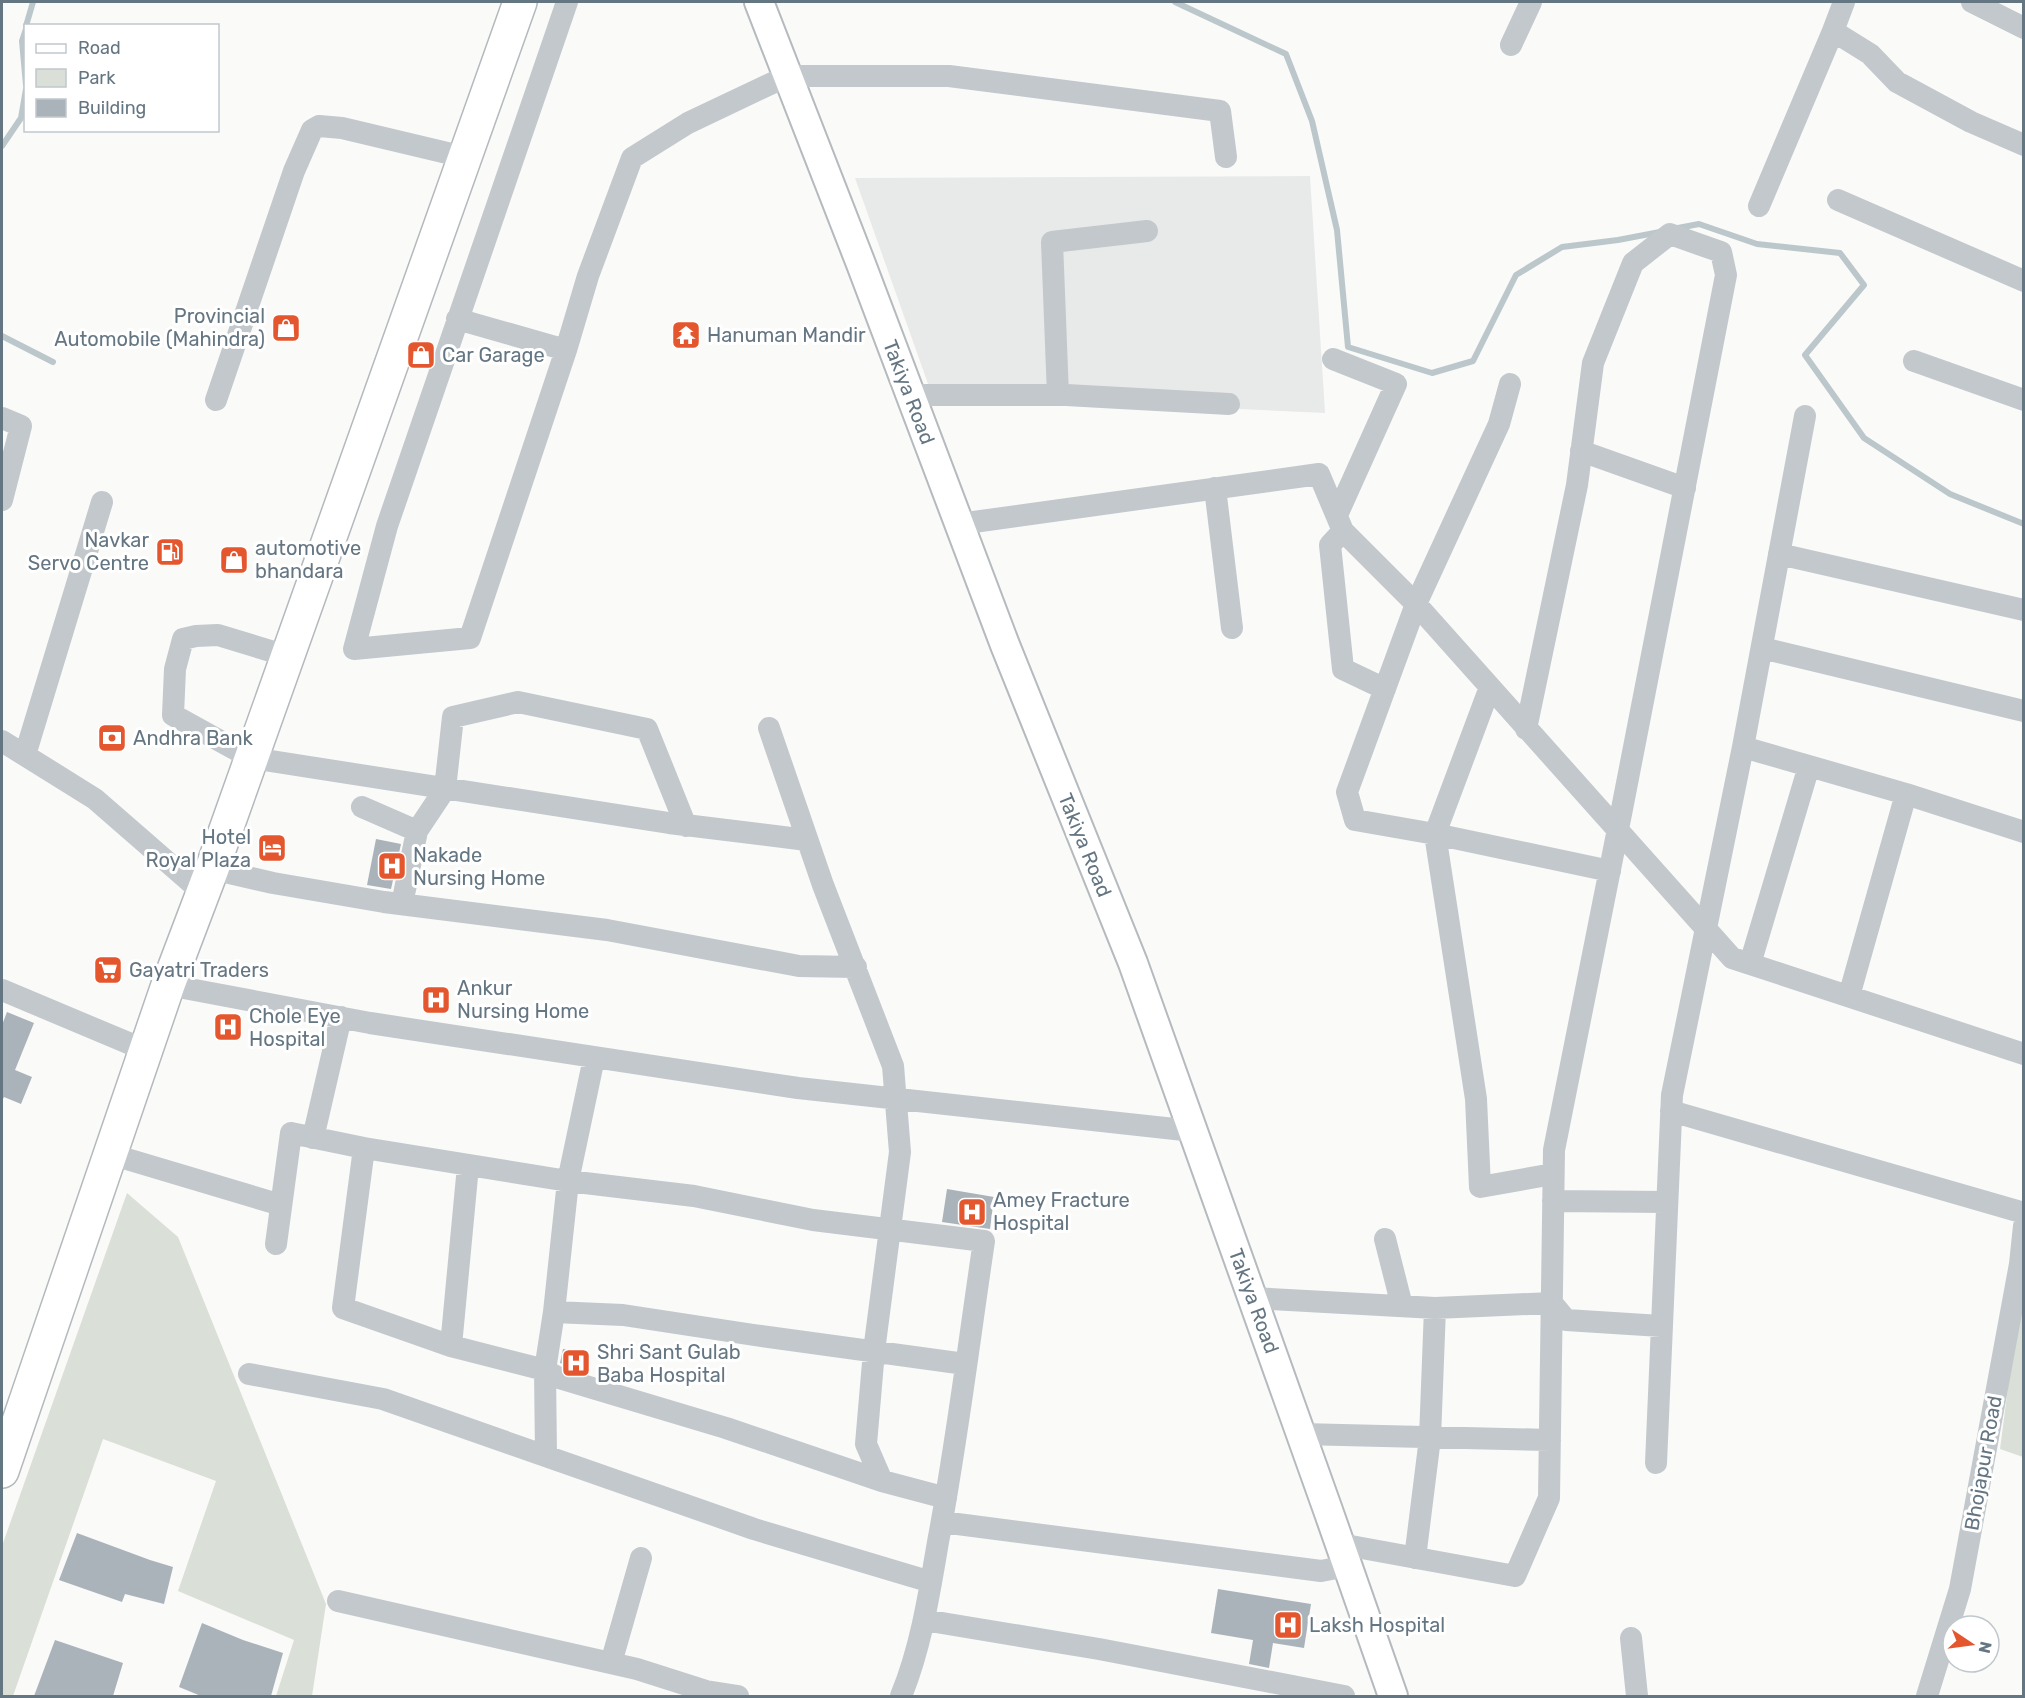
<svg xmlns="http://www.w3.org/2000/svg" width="2025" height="1698" viewBox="0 0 2025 1698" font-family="Rubik,sans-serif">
	<rect width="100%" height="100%" fill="#fafaf8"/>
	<path fill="#e8e9e9" d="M1310 176 1325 413 932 395 855 178Z"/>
	<path fill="#dadfd7" d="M127 1193 178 1237 326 1604 312 1696H276L294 1640 178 1591 216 1481 103 1439 13 1696H2V1546Z
		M2023 1272V1457L2000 1449Z"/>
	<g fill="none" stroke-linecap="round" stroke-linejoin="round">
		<path stroke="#bbc7cb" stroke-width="6" d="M1175 2 1286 54 1312 121 1337 230 1348 347 1432 373 1473 361 1516 275 1562 247 1618 240 1660 232
			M26 26 33 2
			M26 29 22 41 26 85
			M2 146 21 118 26 89
			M1678 228 1699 224 1757 244 1840 253 1864 285 1805 355 1864 438 1950 494 2024 524
			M2 336 53 362"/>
	</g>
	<path fill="#aab3b9" d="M376 839 401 844 391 889 367 885Z
		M7 1012 34 1023 15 1070 32 1077 21 1104 4 1097 2 1101V1025Z
		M947 1189 994 1197 990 1229 942 1222Z
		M563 1349 588 1353 584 1371 560 1363Z
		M77 1533 150 1560 173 1567 164 1604 125 1594 122 1602 59 1580Z
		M1218 1589 1311 1604 1304 1648 1273 1643 1269 1668 1249 1664 1253 1640 1211 1633Z
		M202 1623 243 1640 283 1653 271 1696H201L179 1687Z
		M55 1640 123 1663 113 1696H34Z"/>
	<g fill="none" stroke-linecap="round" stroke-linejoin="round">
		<g stroke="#b5babe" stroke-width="32">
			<path id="major" d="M759 2 861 264 1005 645 1133 963 1329 1513 1393 1696"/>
		</g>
		<g stroke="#b4b9bd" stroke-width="36">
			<path id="highway" d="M2 1471 168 985 212 869 520 2"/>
		</g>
		<path stroke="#c3c8cc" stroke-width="22" d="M567 2 387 526 354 649 470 638 566 350 588 276 632 158 688 123 787 76H949L1220 111 1226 157
			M1844 2 1833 31 1870 54 1897 82 1971 122 2024 145
			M1972 2 2024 28
			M1511 45 1531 2
			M1838 200 2024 281
			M1759 206 1833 31
			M457 319 566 350
			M1333 359 1396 384 1337 515
			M1914 361 2024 400
			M1510 384 1499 424 1416 604 1347 792 1355 820 1435 834 1610 871
			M911 395H1066L1229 404
			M1058 395 1052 242 1147 231
			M216 400 294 171 312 130 319 126 342 128 464 157
			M2 418 21 426 2 500
			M1581 451 1685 488
			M1215 488 1232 628
			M959 524 1319 474 1343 531 1416 604 1732 958 2024 1054
			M1343 531 1330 545 1343 669 1385 689
			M1779 554 2024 610
			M1762 648 2024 711
			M287 656 218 635 196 636 183 639 175 669 173 715 251 758 669 823 807 840
			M1490 687 1435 834 1476 1099 1480 1187 1553 1174
			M769 728 823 885 893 1066 900 1152 874 1351 866 1444 882 1481
			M2 741 95 799 203 893
			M1743 747 1906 794 2024 832
			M25 755 102 502
			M362 807 417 831 445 789 453 717 518 702 647 729 686 826
			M212 869 273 883 384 902 607 930 799 966 856 967
			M402 904 417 831
			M1750 964 1809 766
			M168 985 370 1023 798 1088 1193 1131
			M2 990 145 1050
			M1849 996 1906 794
			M594 1058 568 1181 554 1312 545 1370 451 1346 343 1308 364 1148 568 1181 694 1196 813 1220 984 1241C969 1341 957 1442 938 1542 929 1595 921 1647 901 1696
			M1671 1111 2024 1213
			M313 1138 341 1017
			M110 1154 281 1205
			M1553 1201 1667 1202
			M1385 1239 1402 1306
			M276 1244 291 1133 364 1148
			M1252 1298 1435 1308 1430 1438 1415 1558
			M1435 1308 1552 1303 1566 1320 1661 1326
			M554 1312 623 1315 754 1335 965 1364
			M451 1346 468 1166
			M545 1370 559 1378 726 1428 882 1481 946 1498
			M545 1370 546 1456
			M249 1374 383 1399 754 1529 931 1582
			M1301 1434 1550 1440
			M1656 1463 1672 1095 1743 747 1805 416
			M942 1522 1321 1571 1347 1566
			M1340 1544 1515 1576 1549 1498 1554 1150 1621 814 1726 275 1721 252 1670 234 1633 263 1593 363 1577 485 1526 729
			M338 1601 637 1669 706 1691 738 1696
			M924 1620 1099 1649 1344 1696
			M1631 1638 1637 1696
			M611 1663 641 1558
			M1927 1696 1960 1589 2020 1264 2024 1226"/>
		<use href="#major" stroke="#fff" stroke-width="28"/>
		<use href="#highway" stroke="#fff" stroke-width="33"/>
	</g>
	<defs>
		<g id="shop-square" transform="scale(1.5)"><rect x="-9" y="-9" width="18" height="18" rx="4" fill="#e4572e" stroke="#fff"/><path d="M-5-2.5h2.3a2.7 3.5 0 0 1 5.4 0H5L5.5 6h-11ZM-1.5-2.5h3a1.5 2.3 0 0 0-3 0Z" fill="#fff"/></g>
		<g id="temple-square" transform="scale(1.5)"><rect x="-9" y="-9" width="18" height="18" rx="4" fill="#e4572e" stroke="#fff"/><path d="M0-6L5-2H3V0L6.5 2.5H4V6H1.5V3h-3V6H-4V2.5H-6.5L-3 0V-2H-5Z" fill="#fff"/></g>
		<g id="fuel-square" transform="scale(1.5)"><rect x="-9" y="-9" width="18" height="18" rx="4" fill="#e4572e" stroke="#fff"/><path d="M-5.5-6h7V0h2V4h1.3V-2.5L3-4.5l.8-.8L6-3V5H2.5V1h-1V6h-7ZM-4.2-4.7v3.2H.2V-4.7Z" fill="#fff"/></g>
		<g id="bank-square" transform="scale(1.5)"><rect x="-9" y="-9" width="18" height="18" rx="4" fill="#e4572e" stroke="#fff"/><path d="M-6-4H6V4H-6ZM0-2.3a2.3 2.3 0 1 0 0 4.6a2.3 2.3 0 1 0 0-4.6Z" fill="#fff"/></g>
		<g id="hotel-square" transform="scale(1.5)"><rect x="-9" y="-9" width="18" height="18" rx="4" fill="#e4572e" stroke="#fff"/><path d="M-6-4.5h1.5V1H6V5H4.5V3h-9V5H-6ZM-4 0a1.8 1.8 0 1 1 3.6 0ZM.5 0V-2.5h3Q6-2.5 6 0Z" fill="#fff"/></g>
		<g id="hospital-square" transform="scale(1.5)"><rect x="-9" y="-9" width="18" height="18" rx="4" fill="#e4572e" stroke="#fff"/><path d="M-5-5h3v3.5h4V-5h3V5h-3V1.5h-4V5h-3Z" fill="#fff"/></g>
		<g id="supermarket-square" transform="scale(1.5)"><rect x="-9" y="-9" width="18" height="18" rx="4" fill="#e4572e" stroke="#fff"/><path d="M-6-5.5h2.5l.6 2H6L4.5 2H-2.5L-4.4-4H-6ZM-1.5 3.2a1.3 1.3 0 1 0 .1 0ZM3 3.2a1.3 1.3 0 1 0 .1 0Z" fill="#fff"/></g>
	</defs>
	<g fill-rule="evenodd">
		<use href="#shop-square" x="286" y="328"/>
		<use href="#temple-square" x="686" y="335"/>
		<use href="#shop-square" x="421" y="355"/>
		<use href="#fuel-square" x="170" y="552"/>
		<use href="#shop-square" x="234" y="560"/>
		<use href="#bank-square" x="112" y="738"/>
		<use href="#hotel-square" x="272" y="848"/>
		<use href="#hospital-square" x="392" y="866"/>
		<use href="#supermarket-square" x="108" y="970"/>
		<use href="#hospital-square" x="436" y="1000"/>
		<use href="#hospital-square" x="228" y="1027"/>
		<use href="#hospital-square" x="972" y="1212"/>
		<use href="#hospital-square" x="576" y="1363"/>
		<use href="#hospital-square" x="1288" y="1625"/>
	</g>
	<g text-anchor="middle" stroke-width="6" stroke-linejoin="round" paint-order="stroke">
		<g font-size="20" fill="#657683" stroke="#fff" text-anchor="start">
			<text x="265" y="323" text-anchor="end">Provincial<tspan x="265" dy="23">Automobile (Mahindra)</tspan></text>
			<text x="707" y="342">Hanuman Mandir</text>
			<text x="442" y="362">Car Garage</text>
			<text x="149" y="547" text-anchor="end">Navkar<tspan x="149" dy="23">Servo Centre</tspan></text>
			<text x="255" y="555">automotive<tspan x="255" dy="23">bhandara</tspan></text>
			<text x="133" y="745">Andhra Bank</text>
			<text x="251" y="844" text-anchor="end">Hotel<tspan x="251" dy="23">Royal Plaza</tspan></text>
			<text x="413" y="862">Nakade<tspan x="413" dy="23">Nursing Home</tspan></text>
			<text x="129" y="977">Gayatri Traders</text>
			<text x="457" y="995">Ankur<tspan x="457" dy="23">Nursing Home</tspan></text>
			<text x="249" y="1023">Chole Eye<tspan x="249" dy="23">Hospital</tspan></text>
			<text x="993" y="1207">Amey Fracture<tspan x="993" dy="23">Hospital</tspan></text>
			<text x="597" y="1359">Shri Sant Gulab<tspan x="597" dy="23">Baba Hospital</tspan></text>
			<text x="1309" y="1632">Laksh Hospital</text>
		</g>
		<g font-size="20" fill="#657683" stroke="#fff">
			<text transform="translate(909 392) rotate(69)" y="7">Takiya Road</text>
			<text transform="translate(1085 845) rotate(68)" y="7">Takiya Road</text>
			<text transform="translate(1254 1301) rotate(70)" y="7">Takiya Road</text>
			<text transform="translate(1983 1463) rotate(-80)" y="7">Bhojapur Road</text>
		</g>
	</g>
	<rect width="2025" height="1698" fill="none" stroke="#657683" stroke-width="6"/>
	<rect x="24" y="24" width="195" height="108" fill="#ffffff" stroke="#c1c8cd" stroke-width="1.5"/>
	<rect x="36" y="44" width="30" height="9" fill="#ffffff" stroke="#c1c8cd" stroke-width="1.5"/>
	<text x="78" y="54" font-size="18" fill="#657683">Road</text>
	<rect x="36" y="69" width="30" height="18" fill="#dadfd7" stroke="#c1c8cd" stroke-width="1.5"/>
	<text x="78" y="84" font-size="18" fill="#657683">Park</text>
	<rect x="36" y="99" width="30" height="18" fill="#aab3b9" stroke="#c1c8cd" stroke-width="1.5"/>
	<text x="78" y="114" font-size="18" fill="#657683">Building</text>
	<g transform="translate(1971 1644) rotate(103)"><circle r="28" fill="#ffffff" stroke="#c1c8cd" stroke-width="1.5"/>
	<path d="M0-4.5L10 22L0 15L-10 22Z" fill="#e4572e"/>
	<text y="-9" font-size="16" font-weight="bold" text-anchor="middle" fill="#657683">N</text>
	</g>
</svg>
